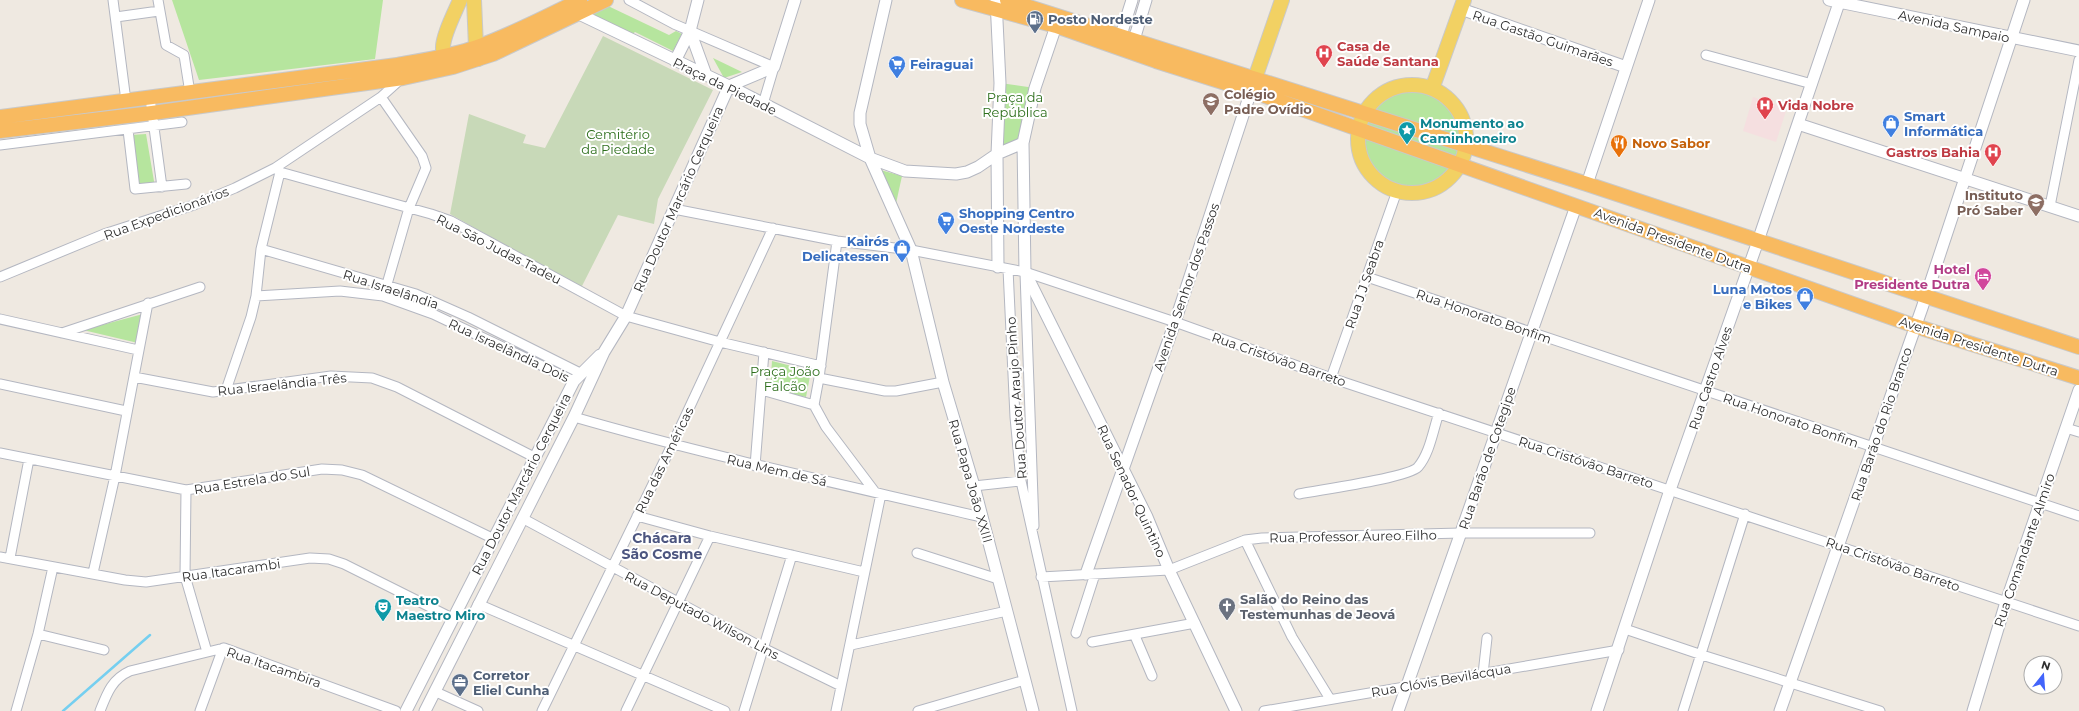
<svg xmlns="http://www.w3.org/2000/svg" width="2079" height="711" viewBox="0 0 2079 711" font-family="Montserrat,sans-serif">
	<rect width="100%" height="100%" fill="#efe9e1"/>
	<path fill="#f5dfe0" d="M1753 97 1787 108 1776 142 1743 131Z"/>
	<path fill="#b6e59e" d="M172 0H383L375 59 199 80Z
		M606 5 669 35 676 31 682 34 673 51 635 32 631 35 588 16Z
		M713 58 742 72 724 78Z
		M1000 83 1035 88 1023 143 997 154Z
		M1358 139a54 54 0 1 1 108 0a54 54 0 1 1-108 0Z
		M146 134 155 187 137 189 131 135Z
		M877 169 902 176 895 208Z
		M143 314 138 343 83 330Z
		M772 361 811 371 806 397 770 390Z"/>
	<path fill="#c8d9b8" d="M603 36 713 90 658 199 654 224 618 215 581 288 450 214 469 114 526 135 523 143 545 148Z"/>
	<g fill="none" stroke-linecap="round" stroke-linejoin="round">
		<path stroke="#75cff0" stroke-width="2.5" d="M63 711 150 635"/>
		<g stroke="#b4b7c1" stroke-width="11">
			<path id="minor" d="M113 0 126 101
				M158 0 166 45 184 55 190 93
				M629 0 674 24 774 67 763 104
				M116 17 159 11
				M1706 55 1812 84
				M381 97 422 156 426 168 409 208 385 291
				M150 98 162 187
				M128 130 135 189 186 184
				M0 145 182 122
				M275 168 280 172 431 214 451 221 626 316 720 342 821 366
				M2050 206 2079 60
				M674 209 837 241 911 250 1025 272 1175 322 1331 378 2079 626
				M837 241 819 378 814 405 826 427 875 492
				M261 249 416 294 468 317 580 373
				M1008 269 1015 417 1021 481 1072 711
				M1025 273 1034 526
				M0 277 104 234 194 205 235 188 275 168 381 97 401 79
				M1367 277 2079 516
				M256 296 340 291 383 296 433 314 574 381
				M0 319 138 350
				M62 333 200 287
				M134 377 213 392 331 376 372 378 397 387 534 457
				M819 378 885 391H896L943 382
				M1331 378 1397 191
				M0 384 126 411
				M226 390 251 317 256 296 261 249 280 172
				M762 390 814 405
				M574 417C709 456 845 485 981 517
				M2066 428 2079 432
				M0 453 186 490 322 469 342 470 362 475 492 538
				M755 466 764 352
				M974 486 1021 481
				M186 490 185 576 207 652
				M1299 494C1318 490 1408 478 1418 467 1430 453 1433 430 1439 413
				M637 516 710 536 864 572
				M522 518 765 649 841 686
				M1245 540 1292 637 1330 699
				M917 553 998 579
				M0 557 125 580 146 582 310 558 329 559 344 564 452 618
				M10 558 29 459
				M93 573 115 476 148 303
				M1041 577 1169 570 1245 540 1262 538 1461 533H1590
				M478 604 725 711
				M1625 629 1702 655 1880 711
				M1076 633 1095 574
				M38 634 104 650
				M1135 636 1152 676
				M1092 642 1195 623
				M851 645 1007 611
				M1483 674 1487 638
				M436 692 478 711
				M16 711 38 634 53 567
				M100 711C107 693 112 679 130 671L224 648 396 711
				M200 711 223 648
				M542 711 672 445 773 228
				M626 711 710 536
				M744 711 792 555
				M836 711 881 494
				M918 711 1025 680
				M1264 711 1619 650
				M1683 711 1745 514"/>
		</g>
		<g stroke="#b4b7c1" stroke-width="13">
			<path id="tertiary" d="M698 0 690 31 706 75
				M886 0 860 113V124L870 158 911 250 943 382 974 486 1033 711
				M996 0 1000 83 997 154 998 267
				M1829 0 2079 51
				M1461 9 1626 67
				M579 14 729 86 870 158 905 171 956 174 967 172 978 167 997 154 1023 143
				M1056 26 1035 88 1023 143 1025 272 1147 517 1169 570 1236 711
				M1121 35 1132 0
				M1134 40 1146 0
				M675 61 690 31
				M1798 124 2079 216
				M1587 184 1649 0
				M1086 574 1175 322 1251 91
				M406 711 574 381 600 355
				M425 711 574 417 604 352 626 316 729 86 774 67 795 0
				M1398 711 1576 206
				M1597 711 1670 490 1758 241 1840 0
				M1780 711 1922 308 2024 0
				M1973 711 2006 602 2079 390"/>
		</g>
		<g stroke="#c9c9c9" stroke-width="16">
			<path id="primary" d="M474 0 476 47 478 59
				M452 66C448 61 444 55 443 49 442 37 455 12 460 0
				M1358 139a54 54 0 1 1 108 0a54 54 0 1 1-108 0Z
				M1432 89 1464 0
				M1251 90 1282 0"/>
		</g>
		<g stroke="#c9c9c9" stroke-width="16">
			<path id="trunk" d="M962 0 1056 26 1156 61 1251 91 1915 326 2079 378
				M1007 0 1587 184 2079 347
				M0 117 397 65C424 60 452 56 477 47 513 34 546 17 580 0
				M0 131 152 113 403 78 453 67 493 54 606 0"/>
		</g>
		<use href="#minor" stroke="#fff" stroke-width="9"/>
		<use href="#tertiary" stroke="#fff" stroke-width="11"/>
		<use href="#primary" stroke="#f2d163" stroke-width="14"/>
		<use href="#trunk" stroke="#f8ba60" stroke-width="14"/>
	</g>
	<defs>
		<g id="fuel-pin" transform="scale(0.9)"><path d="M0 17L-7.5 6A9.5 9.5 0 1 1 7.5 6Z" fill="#5c6f8a" stroke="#fff"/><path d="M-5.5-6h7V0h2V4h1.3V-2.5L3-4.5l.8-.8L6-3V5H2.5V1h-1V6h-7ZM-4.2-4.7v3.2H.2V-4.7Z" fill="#fff"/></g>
		<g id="hospital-pin" transform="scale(0.9)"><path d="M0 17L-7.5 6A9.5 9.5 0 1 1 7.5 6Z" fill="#e0444e" stroke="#fff"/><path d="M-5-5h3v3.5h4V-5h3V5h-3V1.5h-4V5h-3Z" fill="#fff"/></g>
		<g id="supermarket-pin" transform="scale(0.9)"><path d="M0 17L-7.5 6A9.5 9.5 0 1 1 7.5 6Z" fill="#3f7fe0" stroke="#fff"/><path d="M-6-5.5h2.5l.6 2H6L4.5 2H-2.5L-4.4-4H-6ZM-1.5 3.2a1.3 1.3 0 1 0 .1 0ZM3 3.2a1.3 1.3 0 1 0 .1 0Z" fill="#fff"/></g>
		<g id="school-pin" transform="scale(0.9)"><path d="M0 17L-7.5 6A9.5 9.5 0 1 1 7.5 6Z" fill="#8d6e63" stroke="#fff"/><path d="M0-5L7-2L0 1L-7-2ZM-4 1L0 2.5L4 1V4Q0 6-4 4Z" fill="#fff"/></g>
		<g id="shop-pin" transform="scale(0.9)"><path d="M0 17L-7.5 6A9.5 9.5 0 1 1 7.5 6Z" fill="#3f7fe0" stroke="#fff"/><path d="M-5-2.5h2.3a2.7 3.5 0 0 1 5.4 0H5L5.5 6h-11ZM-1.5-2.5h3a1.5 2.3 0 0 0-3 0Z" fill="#fff"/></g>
		<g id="sight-pin" transform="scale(0.9)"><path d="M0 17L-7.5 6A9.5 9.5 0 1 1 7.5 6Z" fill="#0f9aa8" stroke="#fff"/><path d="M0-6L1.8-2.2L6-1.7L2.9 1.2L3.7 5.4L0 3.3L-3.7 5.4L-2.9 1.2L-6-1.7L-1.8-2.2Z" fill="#fff"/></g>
		<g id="restaurant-pin" transform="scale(0.9)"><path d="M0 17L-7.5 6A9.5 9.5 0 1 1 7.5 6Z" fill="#e8710a" stroke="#fff"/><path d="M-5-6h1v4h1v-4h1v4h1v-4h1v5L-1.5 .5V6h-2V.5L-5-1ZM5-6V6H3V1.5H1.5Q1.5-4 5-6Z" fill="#fff"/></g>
		<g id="university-pin" transform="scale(0.9)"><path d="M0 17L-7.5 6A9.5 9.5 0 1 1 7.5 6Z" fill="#8d6e63" stroke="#fff"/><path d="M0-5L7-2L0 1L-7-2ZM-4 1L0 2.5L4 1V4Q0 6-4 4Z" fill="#fff"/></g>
		<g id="hotel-pin" transform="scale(0.9)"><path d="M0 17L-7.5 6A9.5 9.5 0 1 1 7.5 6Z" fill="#d1479c" stroke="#fff"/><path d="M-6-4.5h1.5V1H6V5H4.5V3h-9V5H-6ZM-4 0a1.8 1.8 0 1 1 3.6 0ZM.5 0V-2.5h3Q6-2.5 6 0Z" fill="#fff"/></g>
		<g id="church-pin" transform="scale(0.9)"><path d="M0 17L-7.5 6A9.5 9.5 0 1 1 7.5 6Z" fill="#6b7280" stroke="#fff"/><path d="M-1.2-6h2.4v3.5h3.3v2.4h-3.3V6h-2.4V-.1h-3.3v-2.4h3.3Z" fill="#fff"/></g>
		<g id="theatre-pin" transform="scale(0.9)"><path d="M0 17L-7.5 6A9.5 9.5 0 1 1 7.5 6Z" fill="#0f9aa8" stroke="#fff"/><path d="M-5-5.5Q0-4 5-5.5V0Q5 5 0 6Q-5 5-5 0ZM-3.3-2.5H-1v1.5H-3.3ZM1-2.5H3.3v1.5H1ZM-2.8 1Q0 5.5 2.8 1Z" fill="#fff"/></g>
		<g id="office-pin" transform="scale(0.9)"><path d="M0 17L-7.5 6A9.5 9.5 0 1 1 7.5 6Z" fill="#5c6f8a" stroke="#fff"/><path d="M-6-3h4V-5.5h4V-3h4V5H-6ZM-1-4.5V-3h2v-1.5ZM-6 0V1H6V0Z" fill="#fff"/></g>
	</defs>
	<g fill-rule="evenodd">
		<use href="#fuel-pin" x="1035" y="19"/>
		<use href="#hospital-pin" x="1324" y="53"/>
		<use href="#supermarket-pin" x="897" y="64"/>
		<use href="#school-pin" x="1211" y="101"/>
		<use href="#hospital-pin" x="1765" y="105"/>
		<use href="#shop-pin" x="1891" y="123"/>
		<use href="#sight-pin" x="1407" y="130"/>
		<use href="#restaurant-pin" x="1619" y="143"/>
		<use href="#hospital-pin" x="1993" y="152"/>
		<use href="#university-pin" x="2036" y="202"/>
		<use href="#supermarket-pin" x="946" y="220"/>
		<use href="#shop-pin" x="902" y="248"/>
		<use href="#hotel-pin" x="1983" y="276"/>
		<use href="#shop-pin" x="1805" y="296"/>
		<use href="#church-pin" x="1227" y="606"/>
		<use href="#theatre-pin" x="383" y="607"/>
		<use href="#office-pin" x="460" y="682"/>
	</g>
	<g text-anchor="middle" stroke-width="4" stroke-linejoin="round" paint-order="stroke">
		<g font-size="13" font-weight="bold" fill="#4e5e75" stroke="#fff" text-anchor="start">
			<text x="1048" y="24">Posto Nordeste</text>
			<text x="473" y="680">Corretor<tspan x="473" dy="15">Eliel Cunha</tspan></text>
		</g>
		<g font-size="13" fill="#2e2e2e" stroke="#fff">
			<text transform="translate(1954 26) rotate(12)" y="5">Avenida Sampaio</text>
			<text transform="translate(1543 38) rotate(19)" y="5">Rua Gastão Guimarães</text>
			<text transform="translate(725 86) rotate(26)" y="5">Praça da Piedade</text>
			<text transform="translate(678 199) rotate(-66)" y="5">Rua Doutor Marcário Cerqueira</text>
			<text transform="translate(166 213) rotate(-20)" y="5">Rua Expedicionários</text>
			<text transform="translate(1673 240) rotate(20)" y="5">Avenida Presidente Dutra</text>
			<text transform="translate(499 249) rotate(27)" y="5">Rua São Judas Tadeu</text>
			<text transform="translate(1364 284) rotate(-71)" y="5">Rua J J Seabra</text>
			<text transform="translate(1186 287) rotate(-71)" y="5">Avenida Senhor dos Passos</text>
			<text transform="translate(391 289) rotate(18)" y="5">Rua Israelândia</text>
			<text transform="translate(1484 316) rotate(19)" y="5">Rua Honorato Bonfim</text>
			<text transform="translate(1979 346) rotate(18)" y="5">Avenida Presidente Dutra</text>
			<text transform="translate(509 350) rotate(25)" y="5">Rua Israelândia Dois</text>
			<text transform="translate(1279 359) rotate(19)" y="5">Rua Cristóvão Barreto</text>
			<text transform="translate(1710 378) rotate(-71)" y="5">Rua Castro Alves</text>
			<text transform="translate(282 384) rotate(-6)" y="5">Rua Israelândia Três</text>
			<text transform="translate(1016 398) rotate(-94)" y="5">Rua Doutor Araujo Pinho</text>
			<text transform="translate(1791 420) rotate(19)" y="5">Rua Honorato Bonfim</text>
			<text transform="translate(1881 424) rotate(-71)" y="5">Rua Barão do Rio Branco</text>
			<text transform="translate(1487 458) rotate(-71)" y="5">Rua Barão de Cotegipe</text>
			<text transform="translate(664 460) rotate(-64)" y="5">Rua das Américas</text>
			<text transform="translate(1586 462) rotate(18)" y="5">Rua Cristóvão Barreto</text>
			<text transform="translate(777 470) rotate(13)" y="5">Rua Mem de Sá</text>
			<text transform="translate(252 480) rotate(-9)" y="5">Rua Estrela do Sul</text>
			<text transform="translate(971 481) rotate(74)" y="5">Rua Papa João XXIII</text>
			<text transform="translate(521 484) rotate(-63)" y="5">Rua Doutor Marcário Cerqueira</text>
			<text transform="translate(1132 491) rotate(65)" y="5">Rua Senador Quintino</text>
			<text transform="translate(1353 536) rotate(-1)" y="5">Rua Professor Áureo Filho</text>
			<text transform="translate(2024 550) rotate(-71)" y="5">Rua Comandante Almiro</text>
			<text transform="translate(1893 564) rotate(19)" y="5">Rua Cristóvão Barreto</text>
			<text transform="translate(231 570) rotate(-8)" y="5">Rua Itacarambi</text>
			<text transform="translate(702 615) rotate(28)" y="5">Rua Deputado Wilson Lins</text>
			<text transform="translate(274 667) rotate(19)" y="5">Rua Itacambira</text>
			<text transform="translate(1441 680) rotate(-10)" y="5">Rua Clóvis Bevilácqua</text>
		</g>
		<g font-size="13" font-weight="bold" fill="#be3a42" stroke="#fff" text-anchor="start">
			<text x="1337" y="51">Casa de<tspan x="1337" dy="15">Saúde Santana</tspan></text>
			<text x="1778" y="110">Vida Nobre</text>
			<text x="1980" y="157" text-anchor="end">Gastros Bahia</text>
		</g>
		<g font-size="13" font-weight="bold" fill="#366cbe" stroke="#fff" text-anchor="start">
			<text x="910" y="69">Feiraguai</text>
			<text x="1904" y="121">Smart<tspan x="1904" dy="15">Informática</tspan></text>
			<text x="959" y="218">Shopping Centro<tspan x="959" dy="15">Oeste Nordeste</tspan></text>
			<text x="889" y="246" text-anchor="end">Kairós<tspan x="889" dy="15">Delicatessen</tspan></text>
			<text x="1792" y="294" text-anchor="end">Luna Motos<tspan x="1792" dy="15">e Bikes</tspan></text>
		</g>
		<g font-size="13" font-weight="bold" fill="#785e54" stroke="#fff" text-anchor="start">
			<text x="1224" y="99">Colégio<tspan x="1224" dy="15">Padre Ovídio</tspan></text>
			<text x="2023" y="200" text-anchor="end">Instituto<tspan x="2023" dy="15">Pró Saber</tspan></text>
		</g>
		<g font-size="13" fill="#2c6e1b" stroke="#fff">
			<text x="1015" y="102">Praça da<tspan x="1015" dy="15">República</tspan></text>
			<text x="618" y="139">Cemitério<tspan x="618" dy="15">da Piedade</tspan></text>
			<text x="785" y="376">Praça João<tspan x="785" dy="15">Falcão</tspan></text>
		</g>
		<g font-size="13" font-weight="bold" fill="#0d838f" stroke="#fff" text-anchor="start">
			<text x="1420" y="128">Monumento ao<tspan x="1420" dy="15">Caminhoneiro</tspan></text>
			<text x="396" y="605">Teatro<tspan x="396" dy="15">Maestro Miro</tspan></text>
		</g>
		<g font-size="13" font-weight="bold" fill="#c56008" stroke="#fff" text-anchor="start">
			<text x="1632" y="148">Novo Sabor</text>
		</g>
		<g font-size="13" font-weight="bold" fill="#b23c85" stroke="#fff" text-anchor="end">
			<text x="1970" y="274">Hotel<tspan x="1970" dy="15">Presidente Dutra</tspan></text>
		</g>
		<g font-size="13" font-weight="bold" fill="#5b616d" stroke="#fff" text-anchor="start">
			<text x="1240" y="604">Salão do Reino das<tspan x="1240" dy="15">Testemunhas de Jeová</tspan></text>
		</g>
		<g font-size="14" font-weight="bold" fill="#4d5680" stroke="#fff">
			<text x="662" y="543">Chácara<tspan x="662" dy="16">São Cosme</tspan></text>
		</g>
	</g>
	<g transform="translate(2043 675) rotate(17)"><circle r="19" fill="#ffffff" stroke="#ababab"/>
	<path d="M0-3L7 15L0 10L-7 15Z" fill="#4264fb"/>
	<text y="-6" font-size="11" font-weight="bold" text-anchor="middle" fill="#2e2e2e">N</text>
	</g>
</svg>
